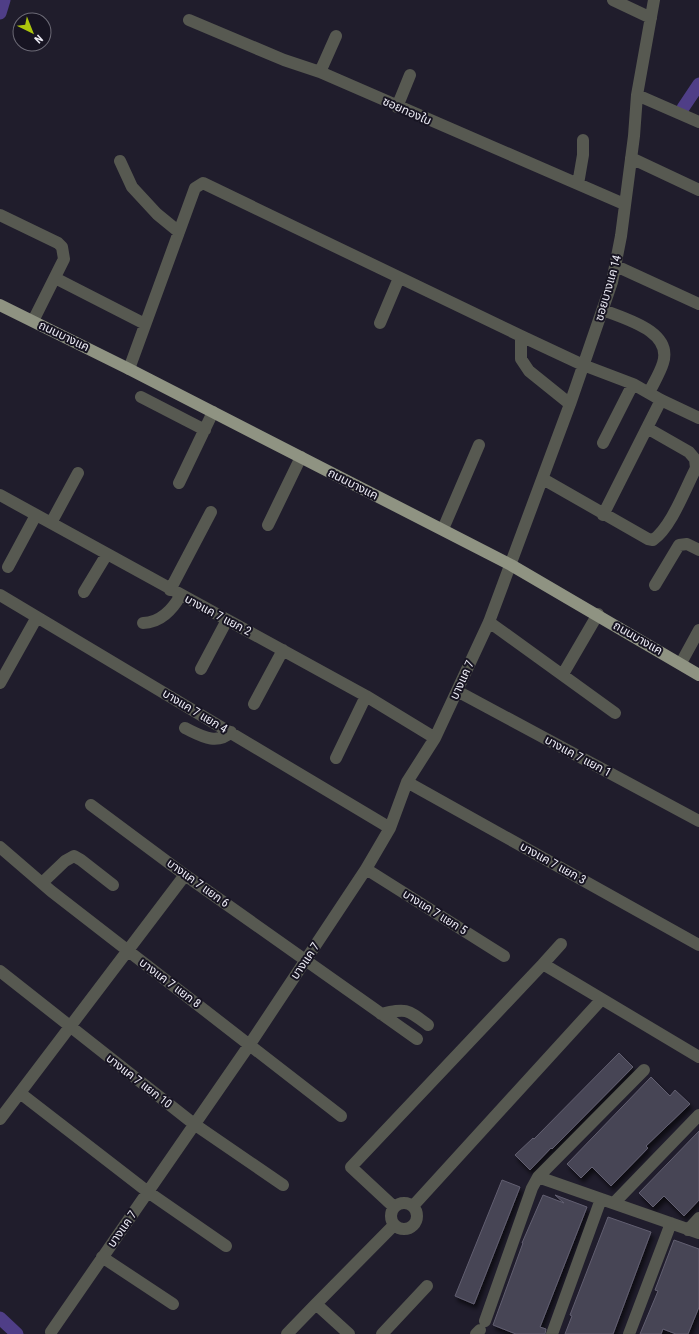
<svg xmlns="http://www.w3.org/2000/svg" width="699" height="1334" viewBox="0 0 699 1334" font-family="'Roboto Condensed','Noto Sans Thai',sans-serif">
	<defs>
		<filter id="shadow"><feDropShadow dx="2.5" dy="4.5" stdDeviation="2" flood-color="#0009"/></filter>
	</defs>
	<rect width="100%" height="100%" fill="#201d2c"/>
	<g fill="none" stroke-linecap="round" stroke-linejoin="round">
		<path stroke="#4f3e87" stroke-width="13" d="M0 13 4 0
			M683 108 699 84
			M0 1318 17 1334"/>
	</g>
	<path fill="#464454" stroke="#625f71" filter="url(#shadow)" d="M619 1053 633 1067 552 1149 551 1148 530 1170 515 1155 533 1138 534 1139Z
		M651 1077 670 1096 675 1090 690 1104 646 1146 648 1148 611 1186 592 1167 581 1178 567 1164Z
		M699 1131V1200L684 1216 664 1196 653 1207 639 1193Z
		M502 1180 520 1187 474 1304 455 1296Z
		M543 1195 564 1203 555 1195 587 1207 540 1327 546 1329 545 1334H516L493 1325 523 1243H522Z
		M608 1217 651 1232 613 1334H565L572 1316 570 1315Z
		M674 1240 699 1249V1307L688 1334H676L663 1329 661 1334H640L658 1291 655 1290Z"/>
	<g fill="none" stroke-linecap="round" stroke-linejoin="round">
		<path stroke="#575951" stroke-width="12" d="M613 0 651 18
			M189 20 284 60 320 72 624 204
			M320 72 336 36
			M637 95 699 122
			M397 107 410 75
			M631 158 699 190
			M120 161 132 187 157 214 179 232
			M578 184 583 155V140
			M0 215 58 243 62 247 64 259 33 321
			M616 266 699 304
			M55 278 145 324
			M603 310C625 319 673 331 663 363 660 373 653 384 649 393
			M380 323 399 278
			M521 336V359L529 371 570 404
			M129 369 195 188 203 183 521 336 583 365 633 384 661 400 699 418
			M141 397 205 430
			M603 443 633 384
			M543 479 648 539 653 540C672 526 685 489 696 468L695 459 689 452 647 428
			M179 483 213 412
			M0 495 366 696 435 738
			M603 515 661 400
			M51 523 78 473
			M268 525 301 457
			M443 529 479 445
			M8 567 36 515
			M655 585 679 545 687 544 699 550
			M170 590 211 512
			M84 592 107 554
			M0 595 390 828
			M489 622 615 713
			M143 623C160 623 173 609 180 596
			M681 663 699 630
			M201 669 227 620
			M563 674 598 614
			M0 683 37 617
			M457 691 699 821
			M254 704 283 650
			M185 728C200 735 216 746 231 732
			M336 758 366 696
			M407 782 699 945
			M91 805 185 875 417 1039
			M0 847 51 891 341 1116
			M366 869 504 956
			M42 883 65 861 74 856 81 860 113 885
			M543 964 561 944
			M0 971 194 1124 283 1185
			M381 1014C407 1008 407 1009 428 1025
			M20 1093 148 1192 226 1246
			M0 1119 185 875
			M538 1177 699 1233
			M391 1216a13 13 0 1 1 26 0a13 13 0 1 1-26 0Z
			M614 1203 699 1115
			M413 1206 601 1000
			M394 1207 351 1167 543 964 699 1057
			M688 1230 699 1218
			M102 1257 173 1304
			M485 1321 532 1188 538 1177 644 1070
			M51 1332 250 1044 366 869 390 828 407 782 435 738 489 622 570 404 612 282 621 236 634 136 637 95 654 0
			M287 1334 316 1304
			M349 1334 316 1304 394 1225
			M382 1334 427 1286
			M476 1334 480 1330
			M552 1334 601 1199
			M629 1334 671 1223"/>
		<path stroke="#8f9382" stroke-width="12" d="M0 305 129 369 511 565 699 675"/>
	</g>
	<g text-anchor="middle" stroke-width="4" stroke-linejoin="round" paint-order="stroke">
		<g font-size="12" fill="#ecebf5" stroke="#171422">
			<text transform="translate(407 111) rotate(24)" y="4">ซอยทองใบ</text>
			<text transform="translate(608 288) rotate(-74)" y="4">ซอยบางแค 14</text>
			<text transform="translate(64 336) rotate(26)" y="4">ถนนบางแค</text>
			<text transform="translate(353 484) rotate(27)" y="4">ถนนบางแค</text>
			<text transform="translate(218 615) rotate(28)" y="4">บางแค 7 แยก 2</text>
			<text transform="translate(638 638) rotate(30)" y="4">ถนนบางแค</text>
			<text transform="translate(462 680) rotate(-65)" y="4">บางแค 7</text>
			<text transform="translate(195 711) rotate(31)" y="4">บางแค 7 แยก 4</text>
			<text transform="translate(578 756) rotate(28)" y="4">บางแค 7 แยก 1</text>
			<text transform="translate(553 863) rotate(29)" y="4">บางแค 7 แยก 3</text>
			<text transform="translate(198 883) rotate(36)" y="4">บางแค 7 แยก 6</text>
			<text transform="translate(435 912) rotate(32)" y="4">บางแค 7 แยก 5</text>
			<text transform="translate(305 961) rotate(-56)" y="4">บางแค 7</text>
			<text transform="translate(170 983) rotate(37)" y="4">บางแค 7 แยก 8</text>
			<text transform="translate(139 1081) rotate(38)" y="4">บางแค 7 แยก 10</text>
			<text transform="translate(122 1229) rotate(-55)" y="4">บางแค 7</text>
		</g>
	</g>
	<g transform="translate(32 32) rotate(137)"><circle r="19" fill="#171422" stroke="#6c6a76"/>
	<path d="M0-3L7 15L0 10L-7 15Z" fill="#adc60d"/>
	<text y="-6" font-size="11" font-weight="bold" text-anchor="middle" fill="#ecebf5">N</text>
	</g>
</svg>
